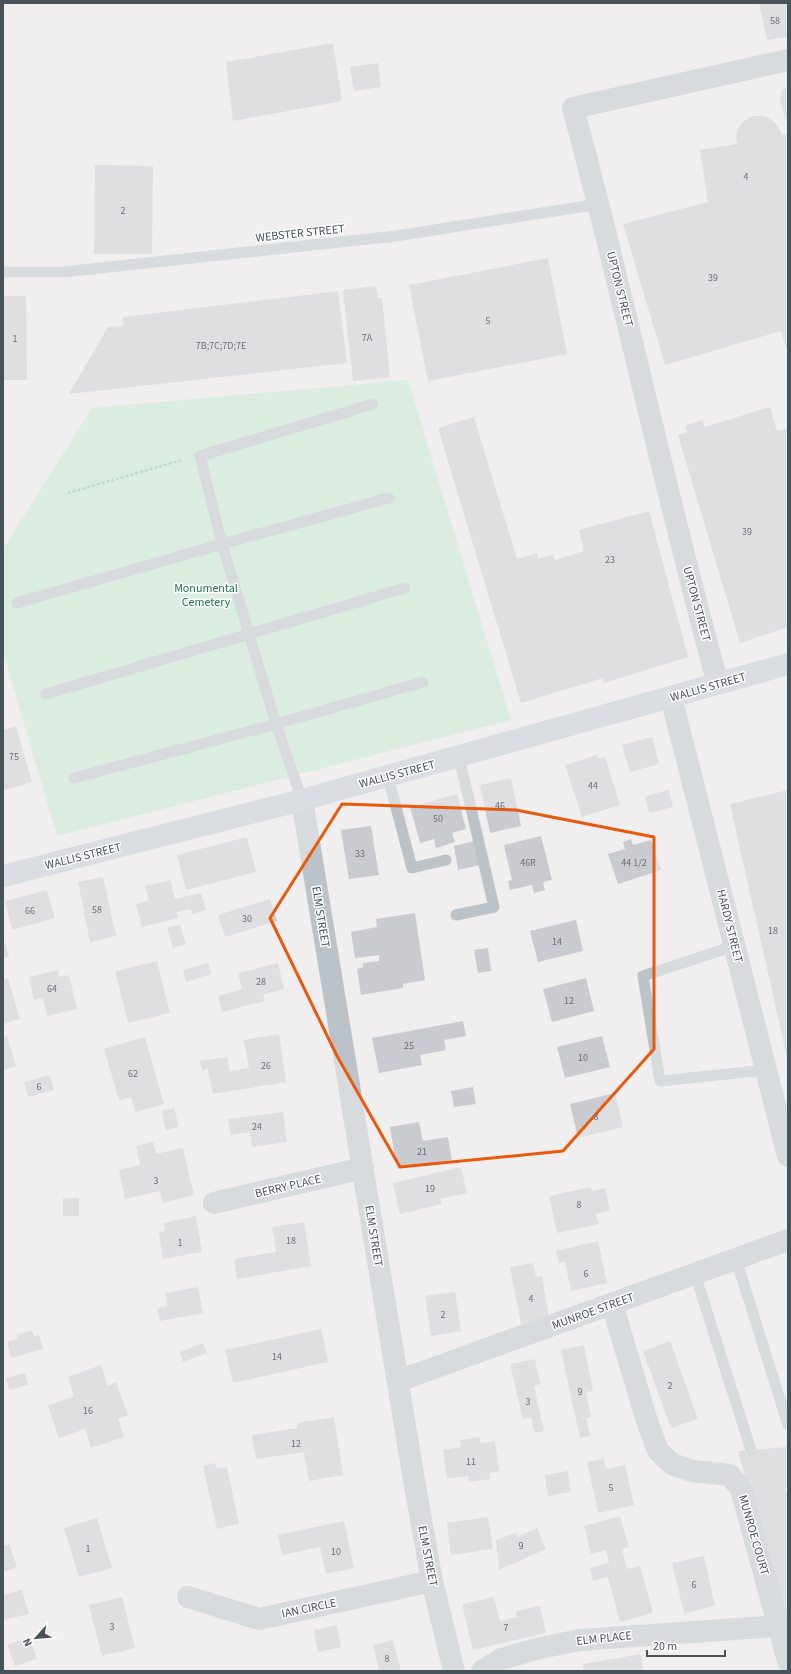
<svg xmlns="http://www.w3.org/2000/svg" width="791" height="1674" viewBox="0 0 791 1674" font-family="'Source Sans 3',sans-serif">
	<rect width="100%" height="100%" fill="#f0eeee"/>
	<path fill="#c1eacf" d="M408 380 511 720 57 836 3 652V549L92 408Z"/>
	<path fill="#c9cbd0" d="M759 3H788V37L767 40Z
		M333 43 342 101 233 121 226 62Z
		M378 63 381 87 354 91 350 67Z
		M788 85V120L786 121 780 101 782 91Z
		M753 116H764L771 119 778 126 782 135 788 134V354L781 331 665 365 623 224 708 202 700 150 737 144 736 136 739 127 744 121Z
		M95 165 153 166 152 254H94Z
		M548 258 567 354 428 381 409 285Z
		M376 286 378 298 382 297 390 377 353 381 343 290Z
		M338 291 347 363 69 394 108 327 123 326V317Z
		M3 296H26L27 380H3Z
		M770 407 777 431 788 428V627L740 643 678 435 687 432 685 426 702 420 705 427Z
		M474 417 517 559 537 553 538 559 553 554 555 560 584 551 579 530 649 511 688 657 604 683 603 678 521 703 438 428Z
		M16 726 32 782 3 791V730Z
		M652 737 659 764 630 772 622 745Z
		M597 755 598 759 605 757 620 805 582 817 565 765Z
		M511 778 521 826 490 833 480 785Z
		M669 790 673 807 649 813 645 796Z
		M788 790V1058H787L730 804Z
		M457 794 466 829 452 833 455 842 436 848 434 839 420 843 410 807Z
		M371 826 379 875 349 879 341 830Z
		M541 836 552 880 543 882 545 890 534 893 532 885 510 890 508 881 512 880 504 845Z
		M247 837 256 872 186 890 177 855Z
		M631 839 633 845 651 840 661 870 618 884 608 854 625 849 623 842Z
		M475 841 480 865 458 870 454 846Z
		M103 877 116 936 90 942 78 882Z
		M170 880 175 899 201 893 206 910 192 914 191 909 177 912 178 918 142 927 136 904 149 900 145 886Z
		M47 890 55 918 12 930 5 901Z
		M270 899 277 921 225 937 218 915Z
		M415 913 425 980 403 984V988L361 995 357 969 363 967V963L379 961V955L355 958 351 932 377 927 376 919Z
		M576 920 583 951 538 962 530 931Z
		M180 924 186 944 173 948 167 928Z
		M3 937 9 956 3 958Z
		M488 948 491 971 478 973 474 950Z
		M157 961 170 1013 128 1023 115 971Z
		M208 963 211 974 186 982 183 970Z
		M278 963 284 989 263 995 265 1001 222 1012 218 996 242 989 238 973Z
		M58 970 59 977 69 975 77 1009 47 1016 43 998 34 1000 29 977Z
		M8 978 20 1019 3 1024V980Z
		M586 978 594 1011 552 1022 543 989Z
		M463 1021 466 1036 444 1040 446 1050 420 1055 422 1065 379 1073 372 1038Z
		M279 1034 286 1082 213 1094 208 1069 202 1070 200 1061 227 1057 230 1071 249 1068 244 1040Z
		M7 1036 16 1066 3 1070V1037Z
		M602 1036 610 1067 565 1078 557 1047Z
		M145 1037 164 1104 135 1112 131 1097 119 1100 104 1049Z
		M50 1075 54 1090 28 1097 24 1082Z
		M473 1087 476 1104 454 1107 451 1091Z
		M615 1093 623 1127 578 1138 570 1104Z
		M174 1108 179 1127 166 1130 162 1111Z
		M283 1112 287 1142 252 1147 250 1132 231 1135 228 1119Z
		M419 1122 423 1141 448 1137 452 1160 397 1169 390 1127Z
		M153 1142 156 1154 183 1148 194 1195 163 1203 160 1191 125 1199 119 1170 140 1165 136 1146Z
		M461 1167 467 1193 440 1199 442 1204 400 1214 393 1183Z
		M591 1187 592 1191 605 1188 610 1211 596 1214 599 1224 557 1233 549 1196Z
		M63 1198H79V1216H63Z
		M196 1216 202 1252 163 1259 159 1232 165 1231 164 1223Z
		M304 1222 311 1266 237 1279 234 1259 276 1252 272 1227Z
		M598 1241 607 1283 571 1291 565 1262 559 1263 556 1251Z
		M533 1263 536 1277 542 1276 549 1319 521 1324 510 1267Z
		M198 1287 203 1313 160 1321 157 1308 167 1306 165 1293Z
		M455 1292 461 1331 431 1336 425 1296Z
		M321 1329 328 1362 233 1383 225 1350Z
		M32 1330 34 1336 39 1335 43 1349 11 1358 7 1342 18 1339 17 1335Z
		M670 1341 698 1419 671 1428 643 1351Z
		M203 1343 207 1353 183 1362 180 1352Z
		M584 1345 593 1391 586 1392 591 1417 586 1418 590 1436 580 1438 561 1350Z
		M535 1359 540 1384 534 1386 544 1431 535 1433 531 1417 523 1419 510 1364Z
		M101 1365 108 1386 116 1382 128 1415 118 1419 124 1437 91 1448 85 1429 59 1438 48 1406 74 1396 68 1377Z
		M25 1373 28 1385 9 1390 6 1378Z
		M334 1417 343 1475 309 1481 304 1452 256 1459 252 1435 298 1428 297 1423Z
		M480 1437V1443L495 1441 499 1471 489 1473 490 1479 469 1482 468 1476 447 1479 443 1450 461 1447 460 1440Z
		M788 1447V1487L785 1488 788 1498V1625L738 1451Z
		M604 1459 606 1469 625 1465 634 1505 598 1513 587 1462Z
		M215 1463 217 1469 227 1467 239 1524 217 1529 203 1466Z
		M568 1471 571 1492 548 1496 545 1475Z
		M620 1516 629 1547 622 1549 627 1569 640 1566 653 1613 620 1622 608 1577 593 1581 590 1568 609 1563 606 1550 591 1554 584 1526Z
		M488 1517 493 1549 451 1555 447 1523Z
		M97 1518 112 1568 79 1577 64 1528Z
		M344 1521 354 1568 326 1574 320 1547 282 1555 278 1535Z
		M537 1528 546 1549 499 1570 496 1540 516 1533 517 1537Z
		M9 1544 17 1567 3 1572V1546Z
		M704 1556 715 1606 684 1613 672 1563Z
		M22 1590 29 1614 4 1620 3 1595Z
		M122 1597 135 1648 102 1656 89 1605Z
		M494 1597 500 1621 517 1617 516 1611 540 1606 546 1633 473 1650 462 1604Z
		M337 1625 341 1647 318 1652 314 1630Z
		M29 1637 37 1659 15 1666 7 1645Z
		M393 1640 401 1671H379L373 1645Z
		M641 1654 643 1671H584L583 1664Z"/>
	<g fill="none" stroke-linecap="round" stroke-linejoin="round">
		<path stroke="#7dc49e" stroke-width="2.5" stroke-dasharray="3 2" stroke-linecap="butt" d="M68 493 182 460"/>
		<path stroke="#bbc3c9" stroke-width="11" d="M3 272H63L396 236 599 204
			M17 603 222 544 200 456 373 404
			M46 694 405 588
			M388 777 412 868 446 860
			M74 778 276 724 423 682
			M302 800 276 724 222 544 389 498
			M456 915 494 907 459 757
			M734 946 643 976 660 1081 766 1070
			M736 1259 788 1425
			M695 1274 751 1450"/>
		<path stroke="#bbc3c9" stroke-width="22" d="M718 684C665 493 625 299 573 108L788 60
			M671 697 788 1156
			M302 800 414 1480 432 1581 454 1671
			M214 1203 363 1168
			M612 1304 647 1421 658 1451 672 1464 692 1471 730 1475 741 1489 788 1661
			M398 1381 788 1240
			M188 1597 259 1619 432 1581
			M482 1671 501 1659 540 1648 580 1640 779 1626"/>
		<path stroke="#bec7d0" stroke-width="22" d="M3 876 302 800 788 664"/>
	</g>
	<path d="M0 0H791V1674H0ZM342 804 516 810 654 837V1049L563 1151 400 1167 337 1056 270 918Z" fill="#f0eeee" fill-opacity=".55" fill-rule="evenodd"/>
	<path fill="none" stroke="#e8590c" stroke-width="3" stroke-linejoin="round" d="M342 804 516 810 654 837V1049L563 1151 400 1167 337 1056 270 918Z"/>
	<g text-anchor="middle" stroke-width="3" stroke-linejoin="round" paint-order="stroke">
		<g font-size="10" fill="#687077">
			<text x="775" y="24">58</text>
			<text x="746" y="180">4</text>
			<text x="123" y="214">2</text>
			<text x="713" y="281">39</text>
			<text x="488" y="324">5</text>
			<text x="367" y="341">7A</text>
			<text x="15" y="342">1</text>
			<text x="221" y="349">7B;7C;7D;7E</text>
			<text x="747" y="535">39</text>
			<text x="610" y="563">23</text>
			<text x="14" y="760">75</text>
			<text x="593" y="789">44</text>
			<text x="500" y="809">46</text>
			<text x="438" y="822">50</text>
			<text x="360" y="857">33</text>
			<text x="528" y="866">46R</text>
			<text x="634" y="866">44 1/2</text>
			<text x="97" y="913">58</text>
			<text x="30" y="914">66</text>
			<text x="247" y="922">30</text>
			<text x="773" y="934">18</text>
			<text x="557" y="945">14</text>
			<text x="261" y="985">28</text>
			<text x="52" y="992">64</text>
			<text x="569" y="1004">12</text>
			<text x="409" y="1049">25</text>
			<text x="583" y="1061">10</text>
			<text x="266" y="1069">26</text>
			<text x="133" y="1077">62</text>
			<text x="39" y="1090">6</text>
			<text x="596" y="1120">8</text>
			<text x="257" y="1130">24</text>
			<text x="422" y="1155">21</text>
			<text x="156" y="1184">3</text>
			<text x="430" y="1192">19</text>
			<text x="579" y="1208">8</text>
			<text x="291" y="1244">18</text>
			<text x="180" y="1246">1</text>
			<text x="586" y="1277">6</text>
			<text x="531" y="1302">4</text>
			<text x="443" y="1318">2</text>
			<text x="277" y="1360">14</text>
			<text x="670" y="1389">2</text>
			<text x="580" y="1395">9</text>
			<text x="528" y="1405">3</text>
			<text x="88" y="1414">16</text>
			<text x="296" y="1447">12</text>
			<text x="471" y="1465">11</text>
			<text x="611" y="1491">5</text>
			<text x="521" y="1549">9</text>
			<text x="88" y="1552">1</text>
			<text x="336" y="1555">10</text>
			<text x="694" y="1588">6</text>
			<text x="112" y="1630">3</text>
			<text x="506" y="1631">7</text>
			<text x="387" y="1662">8</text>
		</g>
		<g font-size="12" fill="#485259" stroke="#fff">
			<text transform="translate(300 233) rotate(-6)" y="4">WEBSTER STREET</text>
			<text transform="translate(620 289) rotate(76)" y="4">UPTON STREET</text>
			<text transform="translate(697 604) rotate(75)" y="4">UPTON STREET</text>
			<text transform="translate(708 687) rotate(-16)" y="4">WALLIS STREET</text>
			<text transform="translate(397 774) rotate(-15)" y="4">WALLIS STREET</text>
			<text transform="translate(83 856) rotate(-14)" y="4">WALLIS STREET</text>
			<text transform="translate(321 917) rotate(81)" y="4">ELM STREET</text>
			<text transform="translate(730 926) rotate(76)" y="4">HARDY STREET</text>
			<text transform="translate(288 1186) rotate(-13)" y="4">BERRY PLACE</text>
			<text transform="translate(374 1236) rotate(81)" y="4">ELM STREET</text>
			<text transform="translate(593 1311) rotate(-20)" y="4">MUNROE STREET</text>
			<text transform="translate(754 1535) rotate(74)" y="4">MUNROE COURT</text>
			<text transform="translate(428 1556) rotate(79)" y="4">ELM STREET</text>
			<text transform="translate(309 1608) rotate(-12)" y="4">IAN CIRCLE</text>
			<text transform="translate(604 1638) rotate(-6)" y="4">ELM PLACE</text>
		</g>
		<g font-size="12" fill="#217346" stroke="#fff">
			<text x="206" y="592">Monumental<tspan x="206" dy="14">Cemetery</tspan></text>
		</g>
	</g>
	<rect width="791" height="1674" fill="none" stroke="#485259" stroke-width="8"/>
	<g transform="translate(36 1638) rotate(243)" stroke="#ffffff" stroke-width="3" paint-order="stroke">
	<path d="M0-3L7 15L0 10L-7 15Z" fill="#485259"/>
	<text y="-6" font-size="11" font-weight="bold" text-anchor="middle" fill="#485259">N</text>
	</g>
	<path d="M647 1650v6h78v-6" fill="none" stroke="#485259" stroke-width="2"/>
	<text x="653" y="1650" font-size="12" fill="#485259" stroke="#ffffff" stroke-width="3" paint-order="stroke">20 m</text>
</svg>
